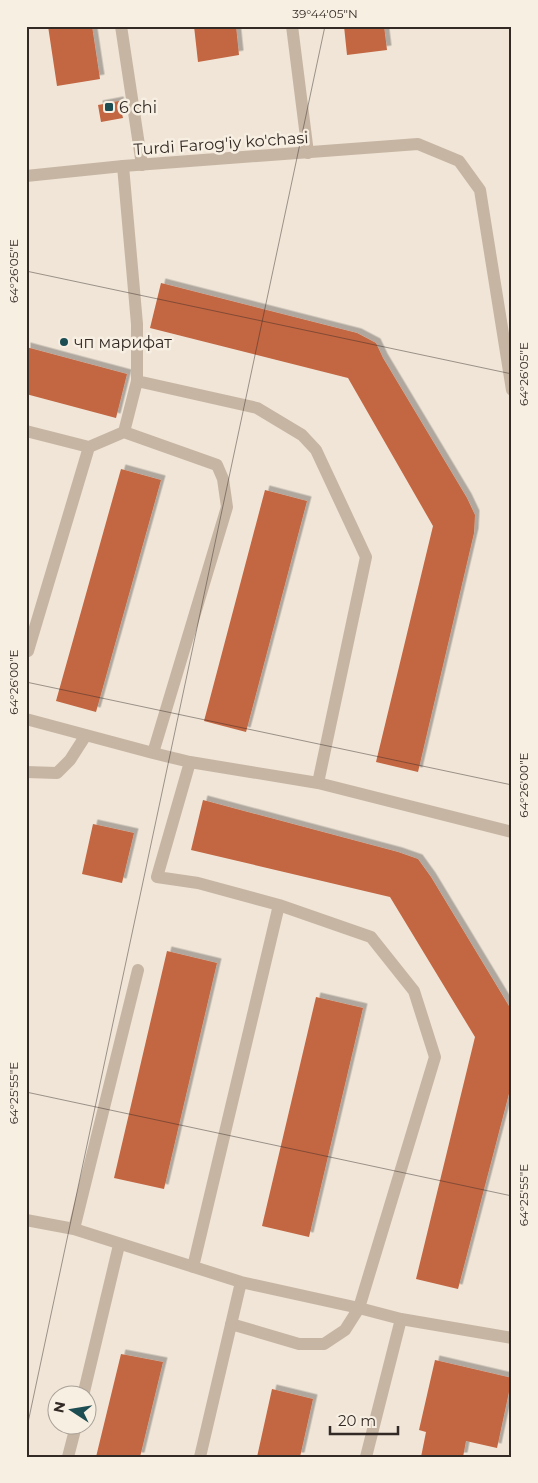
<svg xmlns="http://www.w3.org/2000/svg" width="538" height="1483" viewBox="0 0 538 1483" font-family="Montserrat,sans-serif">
	<defs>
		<filter id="shadow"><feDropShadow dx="4.5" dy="-4.5" stdDeviation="0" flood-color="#0004"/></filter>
	</defs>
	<rect width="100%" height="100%" fill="#f0e5d7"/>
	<path fill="#c36642" filter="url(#shadow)" d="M48 26H92L100 79 57 86Z
		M194 26H236L239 55 198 62Z
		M344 26H384L387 50 347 55Z
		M119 101 123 118 101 122 98 105Z
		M161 283 357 333 376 343 383 358 467 498 475 515 474 533 418 772 376 762 433 526 348 378 150 328Z
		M26 347 127 374 116 418 26 394Z
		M121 469 161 480 96 712 56 701Z
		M265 490 307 501 246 732 204 721Z
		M203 800 398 852 418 859 431 877 512 1011V1082L458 1289 416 1279 475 1037 390 897 191 850Z
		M93 824 134 833 122 883 82 874Z
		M167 951 217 963 164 1189 114 1178Z
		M316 997 363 1008 309 1237 262 1226Z
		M121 1354 163 1362 140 1457H96Z
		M435 1360 512 1378 497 1448 466 1441 463 1457H421L426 1432 419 1430Z
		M272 1389 313 1399 300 1457H257Z"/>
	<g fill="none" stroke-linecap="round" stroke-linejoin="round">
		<path stroke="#c7b5a3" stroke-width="12" d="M121 26 142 165
			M292 26 308 153
			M123 166 137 324V381L124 432
			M137 381 257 408 302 435 316 450 366 557 318 783
			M26 431 89 447 124 432 217 465 223 479 227 507 153 753 190 762 318 783 512 832
			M26 650 28 651 89 447
			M26 719 153 753
			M190 762 157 877 198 883 279 905 371 937 414 991 435 1057 359 1308 345 1330 324 1344H299L231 1324
			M26 772 57 773 70 760 86 735
			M26 1220 74 1229 241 1282 359 1308 401 1319 512 1338
			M74 1229 138 970
			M193 1267 279 905
			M83 1396 119 1245
			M68 1457 76 1426
			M200 1457 241 1282
			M366 1457 401 1319"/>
		<path stroke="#c7b5a3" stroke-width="12" d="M26 176 123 166 418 144 459 161 480 190 512 390"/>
	</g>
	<path fill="none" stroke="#332a25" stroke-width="1" stroke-opacity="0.45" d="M26 271 512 374M26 682 512 785M26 1092 512 1196M26 1432 325 26"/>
	<g fill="#1c4d53" stroke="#f8efe3" stroke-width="2">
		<rect x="104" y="102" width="10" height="10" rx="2.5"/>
		<circle cx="64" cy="342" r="5"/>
	</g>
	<g text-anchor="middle" stroke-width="5" stroke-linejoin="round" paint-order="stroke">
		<g font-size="16" fill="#332a25" stroke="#f8efe3" text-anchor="start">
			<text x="119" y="113">6 chi</text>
			<text x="74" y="348">чп марифат</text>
		</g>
		<g font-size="16" fill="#332a25" stroke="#f8efe3">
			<text transform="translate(221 143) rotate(-4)" y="6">Turdi Farog'iy ko'chasi</text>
		</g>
	</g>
	<rect width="538" height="1483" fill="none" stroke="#f8efe3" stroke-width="55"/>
	<g transform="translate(72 1410) rotate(282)"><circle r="24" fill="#f8efe3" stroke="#a9a097"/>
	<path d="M0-4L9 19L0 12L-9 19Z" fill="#1c4d53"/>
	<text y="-8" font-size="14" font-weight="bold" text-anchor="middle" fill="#332a25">N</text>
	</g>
	<path d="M330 1426v8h68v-8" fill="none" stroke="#332a25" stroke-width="2.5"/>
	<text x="338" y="1426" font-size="15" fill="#332a25" stroke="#f8efe3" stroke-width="4" paint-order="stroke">20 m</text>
	<rect x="28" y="28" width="482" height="1428" fill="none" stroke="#332a25" stroke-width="2"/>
	<g font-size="12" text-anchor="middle" fill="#332a25">
		<text x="325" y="18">39°44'05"N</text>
		<text transform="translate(14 271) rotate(-90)" y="4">64°26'05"E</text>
		<text transform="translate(524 374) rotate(-90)" y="4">64°26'05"E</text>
		<text transform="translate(14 682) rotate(-90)" y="4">64°26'00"E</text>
		<text transform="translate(524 785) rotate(-90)" y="4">64°26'00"E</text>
		<text transform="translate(14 1093) rotate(-90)" y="4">64°25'55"E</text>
		<text transform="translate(524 1195) rotate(-90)" y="4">64°25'55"E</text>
	</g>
</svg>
